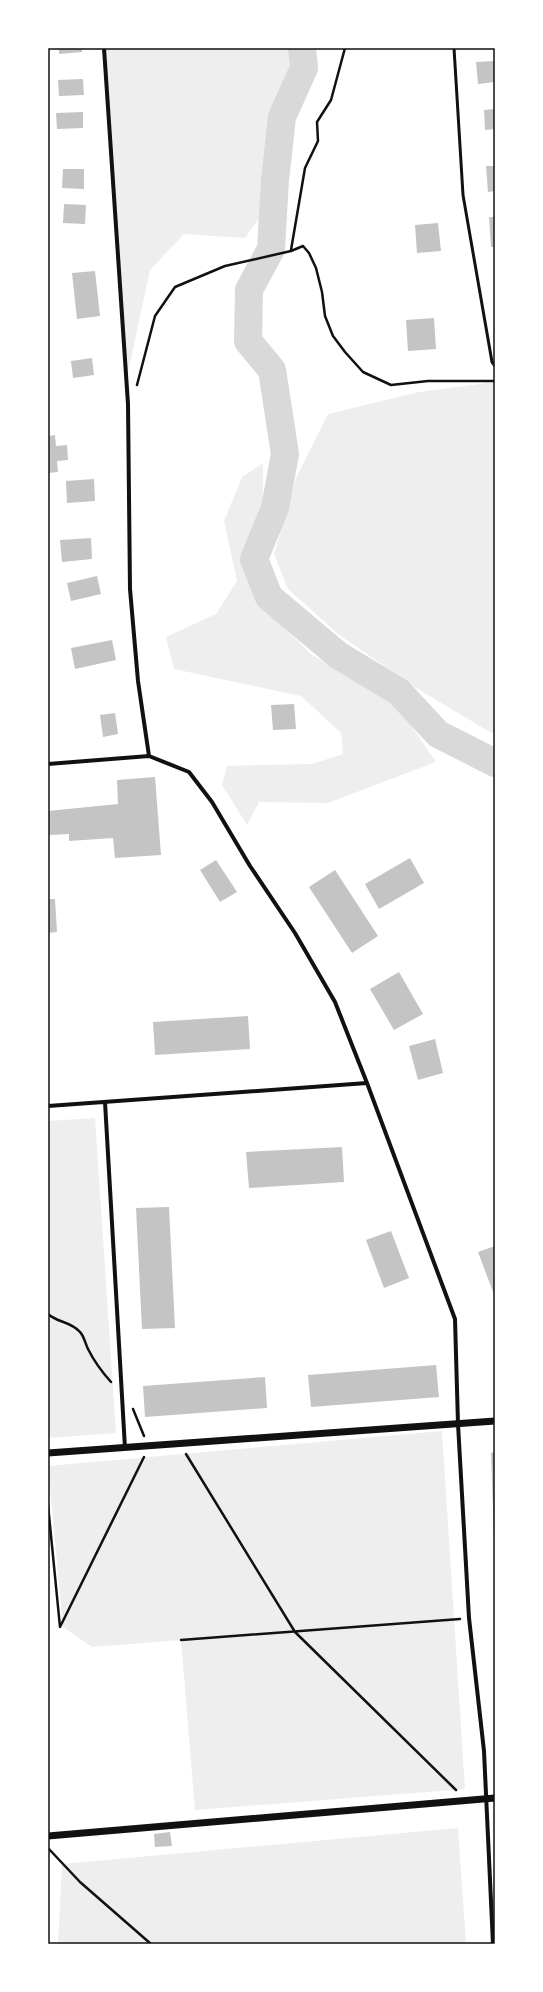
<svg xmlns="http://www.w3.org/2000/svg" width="543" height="1992" viewBox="0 0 543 1992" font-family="'Source Serif 4',serif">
	<rect width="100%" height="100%" fill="#fff"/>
	<path fill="#eee" d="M106 48H289L290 62 262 214 245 238 184 234 150 270 127 377Z
		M495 382V735L416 688 338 634 288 589 274 554 296 478 328 414 419 392Z
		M263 463V515L245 566 268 612 311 654 400 709 436 762 328 803 259 802 247 825 222 785 227 766 312 764 343 754 341 733 301 696 174 669 166 637 216 614 237 581 224 521 242 477Z
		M95 1118 116 1433 48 1438V1121Z
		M442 1431 465 1789 195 1810 181 1640 92 1647 63 1627 48 1466Z
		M458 1828 466 1944H58L62 1864Z"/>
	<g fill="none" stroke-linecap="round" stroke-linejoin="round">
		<path stroke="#d9d9d9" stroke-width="28" d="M302 48 304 68 282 117 275 180 271 249 249 290 248 341 272 370 285 454 275 508 254 559 269 597 338 655 399 692 438 734 495 763"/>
	</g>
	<path fill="#c4c4c4" d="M59 48H82V52L59 54Z
		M495 61V82L478 84 476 62Z
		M83 79 84 95 59 96 58 80Z
		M495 109V129L485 130 484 110Z
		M83 112V128L57 129 56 113Z
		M486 166H495V191L488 192Z
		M63 169H84V189L62 188Z
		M64 204 86 205 85 224 63 223Z
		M489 217H495V247H491Z
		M438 223 441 251 417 253 415 225Z
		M95 271 100 316 77 319 72 273Z
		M434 318 436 349 408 351 406 320Z
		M92 358 94 375 73 378 71 361Z
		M55 435 56 446 67 445 68 460 57 461 58 472 48 473V436Z
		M94 479 95 501 67 503 66 481Z
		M91 538 92 559 62 562 60 540Z
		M97 576 101 594 71 601 67 583Z
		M112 640 116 660 75 669 71 648Z
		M294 704 296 729 273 730 271 705Z
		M115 713 118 734 103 737 100 715Z
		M155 777 161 855 115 858 113 838 69 841V834L48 835V811L118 804 117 780Z
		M410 858 424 883 379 909 365 884Z
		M216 860 237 892 220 902 200 870Z
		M335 870 378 936 352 953 309 887Z
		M48 899H55L57 932 48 933Z
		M399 972 423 1014 394 1030 370 989Z
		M248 1016 250 1049 155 1055 153 1022Z
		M435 1039 443 1073 418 1080 409 1046Z
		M342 1147 344 1182 249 1188 246 1152Z
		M169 1207 175 1328 142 1329 136 1208Z
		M391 1231 409 1278 384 1288 366 1240Z
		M495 1246V1297L478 1252Z
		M436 1365 439 1397 311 1407 308 1375Z
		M265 1377 267 1408 145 1417 143 1386Z
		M495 1452V1539L494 1540 491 1453Z
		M170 1832 172 1846 155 1847 154 1834Z"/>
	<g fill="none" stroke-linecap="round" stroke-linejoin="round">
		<path stroke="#111" stroke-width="2.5" d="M291 250 305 168 318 141 317 122 331 100 345 48
			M137 385 155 316 175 287 225 266 291 251 303 246 309 253 316 268 322 292 325 316 333 336 345 352 363 372 391 385 428 381H495
			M48 1314C58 1323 70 1321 80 1332 84 1336 85 1343 88 1349 94 1361 102 1372 111 1382
			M133 1409 144 1436
			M186 1454 295 1632 456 1790
			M48 1505 60 1627
			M60 1627 144 1457
			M181 1640 460 1619
			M48 1848 80 1882 151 1944"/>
		<path stroke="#111" stroke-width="3" d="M454 48 463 195 492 362 495 366"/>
		<path stroke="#111" stroke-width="4" d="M104 48 128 404 130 589 138 681 149 756
			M48 764 149 756 189 772 212 802 250 866 295 933 335 1002 367 1083 455 1319 458 1424 469 1618 484 1751 493 1944
			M105 1102 125 1448
			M48 1106 367 1083"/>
		<path stroke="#111" stroke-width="7" d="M48 1453 495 1421
			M48 1836 495 1798"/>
	</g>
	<rect width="543" height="1992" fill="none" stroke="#ffffff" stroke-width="98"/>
	<rect x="49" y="49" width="445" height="1894" fill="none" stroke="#111" stroke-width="1.5"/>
</svg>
